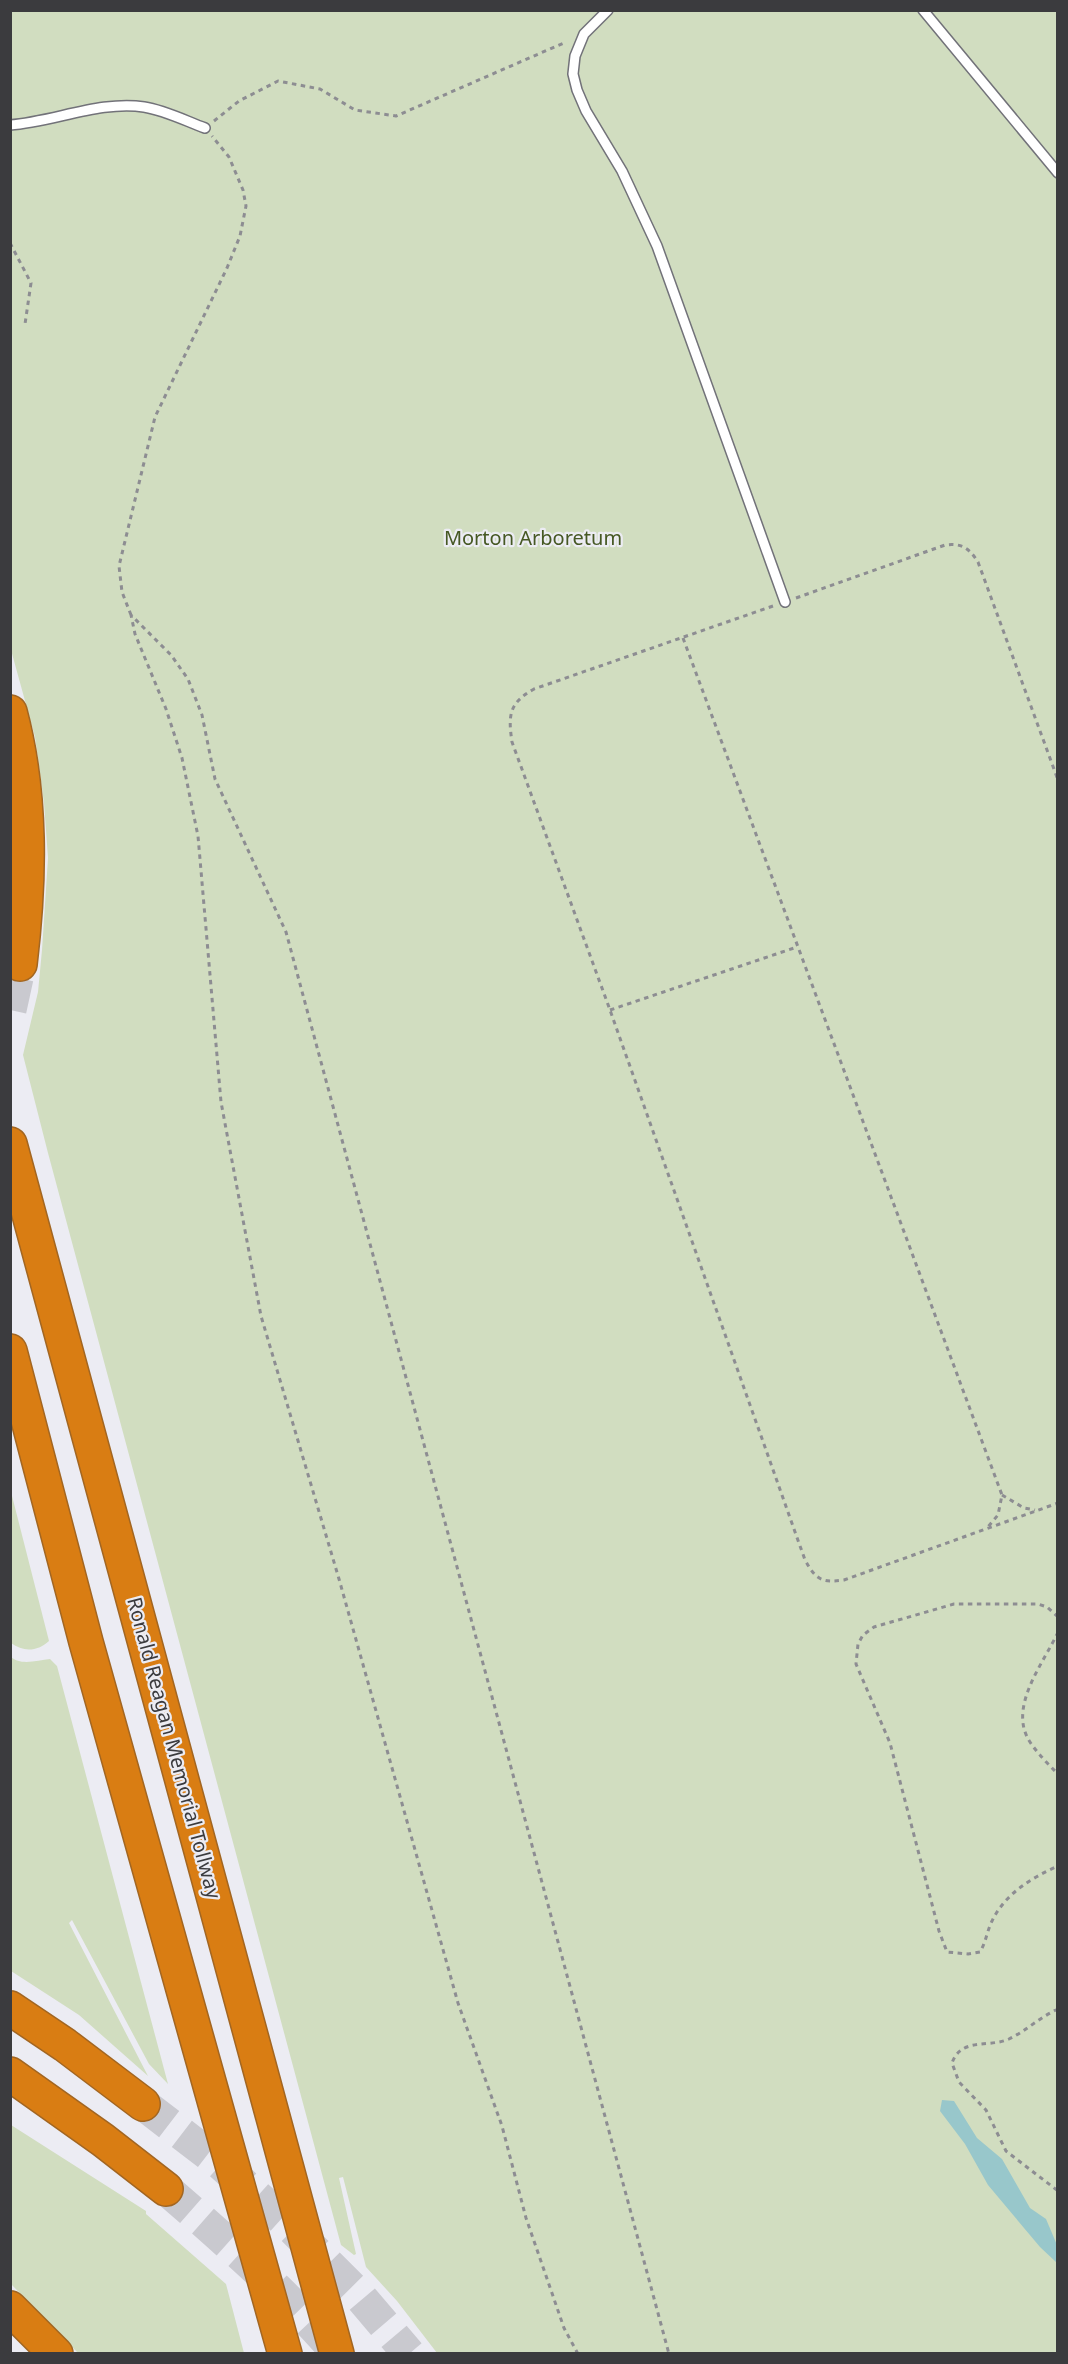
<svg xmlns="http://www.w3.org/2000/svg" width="1068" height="2364" viewBox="0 0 1068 2364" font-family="'Noto Sans',sans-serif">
	<rect width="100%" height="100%" fill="#ececf3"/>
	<path fill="#d1ddc0" d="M11 11H1057V2353H437L397 2301 366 2267 343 2177 339 2178 356 2254 354 2255 341 2245 48 1153 23 1055 38 992 42 950 48 858 44 803 35 737 11 650Z
		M10 1488 48 1637 49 1641C37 1652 23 1652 11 1643Z
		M11 1657C21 1666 38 1660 50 1659L57 1666 168 2084 149 2064 72 1920 69 1923 148 2076 79 2015 11 1971Z
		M11 2125 146 2211V2214L226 2284 244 2353H78L11 2284Z"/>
	<path fill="#98c7cb" d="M942 2100 954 2101 977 2138 1002 2159 1030 2208 1046 2219 1057 2245V2263L1040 2247 988 2185 965 2144 940 2111Z"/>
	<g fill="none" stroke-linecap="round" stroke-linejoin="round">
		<path stroke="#c9c9cf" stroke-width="33" stroke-dasharray="33 16" stroke-linecap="butt" d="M10 1010 20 964
			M143 2104 221 2164 290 2226 358 2294 409 2354
			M166 2189C226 2241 286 2293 338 2354"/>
		<g stroke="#727279" stroke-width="12">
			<path id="service" d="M608 10 584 34 575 56 573 74 577 90 586 111 622 171 657 246 785 602
				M923 10 1058 173
				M10 125C53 122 102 100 144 107 164 110 186 121 205 128"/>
		</g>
		<g stroke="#a26622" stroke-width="36">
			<path id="motorway" d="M10 712C32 794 30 881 20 964
				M10 1144 337 2354
				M10 1351 86 1642 285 2354
				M10 2008 65 2045 143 2104
				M10 2074 103 2140 166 2189
				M10 2308 56 2354"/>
		</g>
		<path stroke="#8d8d92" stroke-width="3" stroke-dasharray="4.5 4.5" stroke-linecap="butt" d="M214 121 239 101 278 81 320 89 355 110 396 116 566 42
			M10 243 31 283 25 324
			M796 598 945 545C962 543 969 548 978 562L1058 780
			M773 606 534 689C509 703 508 715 512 742L610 1010 805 1560C816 1580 822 1583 844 1580L1058 1503
			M131 615 122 592 119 566 155 417 227 268 240 236 246 206 243 190 229 157 212 136
			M683 638 1002 1495 998 1515 987 1528
			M610 1010 797 947
			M1002 1495 1024 1508 1035 1510
			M1058 1617 1047 1607 1038 1604H954L874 1627 863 1635 858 1644 856 1664 890 1743 939 1931 947 1952 968 1954 980 1952C986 1942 987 1931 992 1921 1005 1894 1031 1878 1058 1866
			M1058 1632C1044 1663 1007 1707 1030 1742 1038 1754 1048 1764 1058 1774
			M1058 2009C1040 2017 1026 2031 1009 2039 989 2048 961 2037 952 2063L959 2082 986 2110 1006 2151 1058 2191
			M578 2354 564 2328 526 2218 502 2126 458 2003 339 1579 261 1316 221 1102 198 836 182 758 166 709 135 634 131 615 171 655 188 679 202 715 215 779 286 932 669 2354"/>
		<use href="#service" stroke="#fff" stroke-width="9"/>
		<use href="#motorway" stroke="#d97d13" stroke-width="33"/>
	</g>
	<g text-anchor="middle" stroke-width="4.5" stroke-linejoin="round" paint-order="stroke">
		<g font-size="20" fill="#465824" stroke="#ececf3">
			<text x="533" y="545">Morton Arboretum</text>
		</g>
		<g font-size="20" fill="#3b3b3e" stroke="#ececf3">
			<text transform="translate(174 1748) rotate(75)" y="7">Ronald Reagan Memorial Tollway</text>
		</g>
	</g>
	<rect width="1068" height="2364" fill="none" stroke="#3b3b3e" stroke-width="24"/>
</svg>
